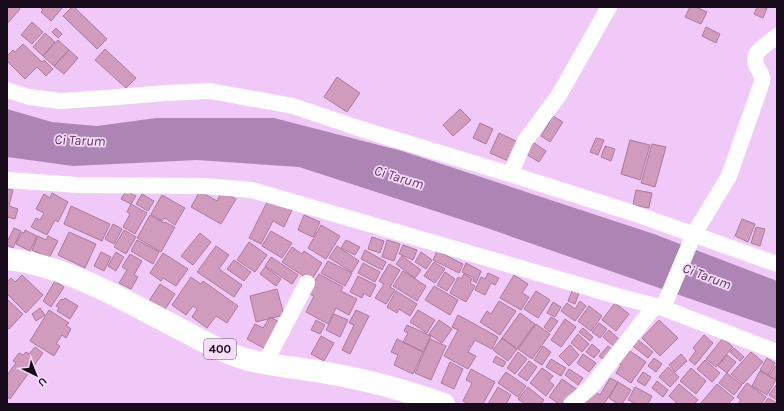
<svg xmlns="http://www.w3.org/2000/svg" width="784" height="411" viewBox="0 0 784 411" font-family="Karla,sans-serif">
	<rect width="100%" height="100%" fill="#f1c9f9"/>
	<path fill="#ac85b4" d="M7 109 52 122 97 126 156 118H274L402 151 654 234 777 281V329L481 226 299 167 197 160 73 166 7 157Z"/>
	<path fill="#d09bbd" stroke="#ac799a" d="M7 7H18L20 9 7 24Z
		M40 7H63L51 21 41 12 43 10Z
		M72 7H74L107 39 97 49 63 16Z
		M690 7H696L707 12 701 24 685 17Z
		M757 7 767 8 763 18 754 14Z
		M32 22 43 32 32 44 21 35Z
		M706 27 720 34 716 43 702 36Z
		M56 28 62 34 58 38 52 32Z
		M45 33 55 42 43 56 33 47Z
		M58 40 69 50 54 66 43 56Z
		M23 44 42 62 44 60 53 69 46 76 37 67 25 79 7 61V56L13 50 15 52Z
		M105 49 136 78 126 88 95 60Z
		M69 50 78 58 64 74 54 66Z
		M337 77 360 93 347 112 324 97Z
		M460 109 471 120 453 136 443 125Z
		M553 116 563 122 550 142 541 136Z
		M480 123 493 129 486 144 473 138Z
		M499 133 522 144 513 163 490 153Z
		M596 138 604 140 598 155 590 152Z
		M528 139 546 151 539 162 521 151Z
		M630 140 650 145 640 180 621 174Z
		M652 144 666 147 655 187 641 183Z
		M605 146 615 149 611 161 601 157Z
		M7 189 13 190 9 206 18 209 15 219 7 217Z
		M636 190 652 193 649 208 633 205Z
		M126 191 136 196 131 204 121 199Z
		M200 191 217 201 222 191 236 199 221 224 191 207Z
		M52 193 68 202 58 222 55 220 47 235 31 227 36 218 40 220 44 213 36 209 44 194 50 198Z
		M142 194 154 201 148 211 136 204Z
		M162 195 185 208 175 225 165 218 162 221 151 214Z
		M269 198 292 210 284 227 273 221 261 244 249 238Z
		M131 204 147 213 135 234 123 227 130 214 127 212Z
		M71 206 110 224 102 241 64 224Z
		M150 215 164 223 165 222 175 227 161 252 137 238Z
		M304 215 320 222 313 237 298 230Z
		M742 219 755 224 748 242 735 236Z
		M113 224 122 229 114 244 105 239Z
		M321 225 340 236 326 259 308 248Z
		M756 227 765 229 760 246 751 243Z
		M14 228 21 231 13 248 7 245V242Z
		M25 230 37 236 30 251 16 244 22 232 24 233Z
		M124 230 136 237 126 254 114 247Z
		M271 231 292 243 282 258 262 246Z
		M69 232 96 244 85 268 58 255Z
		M200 233 211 242 193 265 181 256Z
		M38 236 46 240 48 236 58 241 49 258 32 250Z
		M372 237 384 241 380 253 368 249Z
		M137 240 159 252 153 264 131 251Z
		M346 240 360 247 355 255 341 248Z
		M387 240 400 244 394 261 382 257Z
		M249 242 267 255 255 272 237 260Z
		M403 245 417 250 413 260 399 254Z
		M216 246 229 255 219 269 242 285 234 297 197 272Z
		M337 246 359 261 352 272 329 258Z
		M292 247 302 254 304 251 322 263 311 281 282 262Z
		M365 250 386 262 382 270 361 259Z
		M437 251 463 264 459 273 433 260Z
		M101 252 111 257 104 271 94 266Z
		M116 252 124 257 116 271 108 266Z
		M421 252 432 260 426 269 415 262Z
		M163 253 188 269 176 286 163 278 161 281 150 273Z
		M130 254 142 261 134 275 138 277 131 289 119 283 127 270 122 267Z
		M402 256 421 270 415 278 396 264Z
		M271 257 298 275 292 284 265 266Z
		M234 260 251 272 244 281 227 269Z
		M328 261 352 273 345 286 321 273Z
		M434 262 445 269 435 283 424 276Z
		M363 263 380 272 375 282 358 273Z
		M466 263 481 271 476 283 473 281 474 278 462 272Z
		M389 264 400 270 390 287 395 290 386 304 375 298 384 284 379 281Z
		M265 267 281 279 276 286 260 274Z
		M403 271 426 286 417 301 393 286Z
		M445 272 455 279 447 291 437 285Z
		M488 273 499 278 495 285 491 283 485 295 475 290 481 277 485 279Z
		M319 274 343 287 341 291 357 299 349 315 336 308 328 324 306 312 314 296 307 293Z
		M464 274 472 279 470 283 475 286 466 302 450 293 458 277 461 279Z
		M22 275 43 295 26 313 7 294V282L11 278 15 282Z
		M514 275 528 284 522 293 529 297 521 310 500 298Z
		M358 276 376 285 370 297 364 293 362 298 350 292Z
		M191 277 201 284 203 281 238 306 227 323 216 316 207 328 192 317 197 309 193 306 186 315 172 305Z
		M55 281 64 287 51 307 43 301Z
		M160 284 175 294 164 311 149 301Z
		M434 286 458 300 450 315 425 300Z
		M277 289 284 315 256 322 250 296Z
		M396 291 417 304 410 316 399 309 397 313 387 307Z
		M536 291 550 300 538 318 524 309Z
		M572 291 579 293 575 304 568 301Z
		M65 298 78 306 70 319 57 311 59 308 56 306 61 299 63 300Z
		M7 299 23 314 9 329 7 327Z
		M499 301 516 311 500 335 480 322 487 311 491 314Z
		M580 301 586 306 575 321 561 311 567 303 575 309Z
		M553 302 561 307 555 317 547 313Z
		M615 303 629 314 616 331 602 320Z
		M589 306 602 316 591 331 578 321Z
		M40 308 45 315 36 321 32 314Z
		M49 310 69 323 66 325 71 329 66 338 62 335 56 344 60 346 54 356 30 341Z
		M356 310 369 316 350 354 342 350 354 325 349 323Z
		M418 310 435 320 427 333 410 322Z
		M520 313 535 324 517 349 502 338Z
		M334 314 348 320 340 337 326 330Z
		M458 315 498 337 492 349 475 340 468 352 476 356 468 369 444 356 458 330 452 327Z
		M270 317 279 322 267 350 247 339 255 324 263 328Z
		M551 317 558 321 550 332 544 327Z
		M565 319 576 327 561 347 551 340Z
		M316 320 325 325 320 334 311 330Z
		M439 320 452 329 442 343 429 334Z
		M659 320 678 338 660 356 642 338Z
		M599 323 607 329 600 338 592 332Z
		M536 324 550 334 532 359 518 349Z
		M407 325 431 336 423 352 403 342 408 333 404 331Z
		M583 328 593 337 590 341 579 332Z
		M609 330 623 343 617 349 603 337Z
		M578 334 589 344 582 352 571 343Z
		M704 335 713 343 695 365 689 360 696 351 693 348Z
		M321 336 334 343 324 361 311 354Z
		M502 338 517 349 508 361 493 350Z
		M723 338 733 347 716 367 706 359Z
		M397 339 423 352 413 374 394 365 398 355 391 352Z
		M430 339 446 346 431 380 415 373Z
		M638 340 653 352 648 358 633 346Z
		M592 344 600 351 594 358 586 352Z
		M570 345 579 355 569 366 559 356Z
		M543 346 551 352 542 365 534 360Z
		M608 346 615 351 606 362 599 356Z
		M35 347 43 353 10 399 7 397V375L16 363 13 361 19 353 23 355 26 352 29 354Z
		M734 348 744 357 740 361 730 352Z
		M630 351 646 362 631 383 616 373 621 365 617 362 623 352 627 355Z
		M518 352 527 359 515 374 507 368Z
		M751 352 763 362 743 384 731 374Z
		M583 354 596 363 589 372 577 363Z
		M681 354 687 361 675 372 669 365Z
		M727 355 736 362 727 373 718 366Z
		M496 356 506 362 503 367 493 362Z
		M654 358 662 364 656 372 648 366Z
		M767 358 775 363 768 375 760 370Z
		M551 359 566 368 561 376 546 367Z
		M705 360 720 373 712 382 697 369Z
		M529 361 537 367 527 381 518 375Z
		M450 362 463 369 454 389 441 383Z
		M775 366 777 367 776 380 769 376Z
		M668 367 679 377 670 387 659 377Z
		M542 368 553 376 549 381 554 385 546 396 530 383Z
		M691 368 706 381 696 394 680 381Z
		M471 369 495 382 483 404H469L463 401 472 383 466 380Z
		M569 369 583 378 578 385 565 375Z
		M760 371 776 380 767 395 752 386Z
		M506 372 526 386 518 397 498 383Z
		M643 372 651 377 645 386 637 381Z
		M727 373 742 385 734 395 719 383Z
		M610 378 618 382 604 404H585L583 402 591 389 600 395Z
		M562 379 578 390 568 404H559L549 397Z
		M657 381 668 390 663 397 652 388Z
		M618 382 631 390 622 404H618L609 398Z
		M747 383 766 397 761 404H738L741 400 737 397Z
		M679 384 698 400 694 404H675L676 402 669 396Z
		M717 384 734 398 728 404H701V403Z
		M776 385 777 386V400L769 395Z
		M498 387 511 395 506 404H488Z
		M528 387 544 400 541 404H525L518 399Z
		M635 387 652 396 648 404H636L628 400Z
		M768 398 777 403V404H764Z"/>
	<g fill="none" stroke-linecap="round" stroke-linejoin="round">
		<path stroke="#fff" stroke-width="16" d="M7 90 29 97 60 101 105 98 165 93 210 91 293 106 364 130 510 174 633 213 777 264
			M510 174 525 141 559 95 609 7
			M7 180 78 185 204 186 252 190 617 296 663 308 777 352
			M663 308 694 234 729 176 762 82C763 76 760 72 757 67 749 52 767 45 777 36
			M265 363 307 283
			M571 404 590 388 655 306"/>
		<path stroke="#fff" stroke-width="22" d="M7 259C70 266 130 304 186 332 204 342 229 355 249 360 277 367 306 368 333 374 371 381 408 391 444 404"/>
	</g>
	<g text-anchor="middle" stroke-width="3.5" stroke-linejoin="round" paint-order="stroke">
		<rect fill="#f5ddfa" stroke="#5a4a5e" stroke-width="1" x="204" y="339" width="32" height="20" rx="3"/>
		<g font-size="12" font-weight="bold" fill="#180b1b">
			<text x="220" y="353">400</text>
		</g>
		<g font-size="14" font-style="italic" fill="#61306b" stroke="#f5ddfa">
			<text transform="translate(80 140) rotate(2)" y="5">Ci Tarum</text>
			<text transform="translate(399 177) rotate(17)" y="5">Ci Tarum</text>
			<text transform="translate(707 276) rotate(21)" y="5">Ci Tarum</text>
		</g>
	</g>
	<rect width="784" height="411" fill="none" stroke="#180b1b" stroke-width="16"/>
	<g transform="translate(36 375) rotate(137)" stroke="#f5ddfa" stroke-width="3" paint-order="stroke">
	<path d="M0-3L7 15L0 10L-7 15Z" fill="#180b1b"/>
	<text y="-6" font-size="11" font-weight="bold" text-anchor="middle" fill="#180b1b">U</text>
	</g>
</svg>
